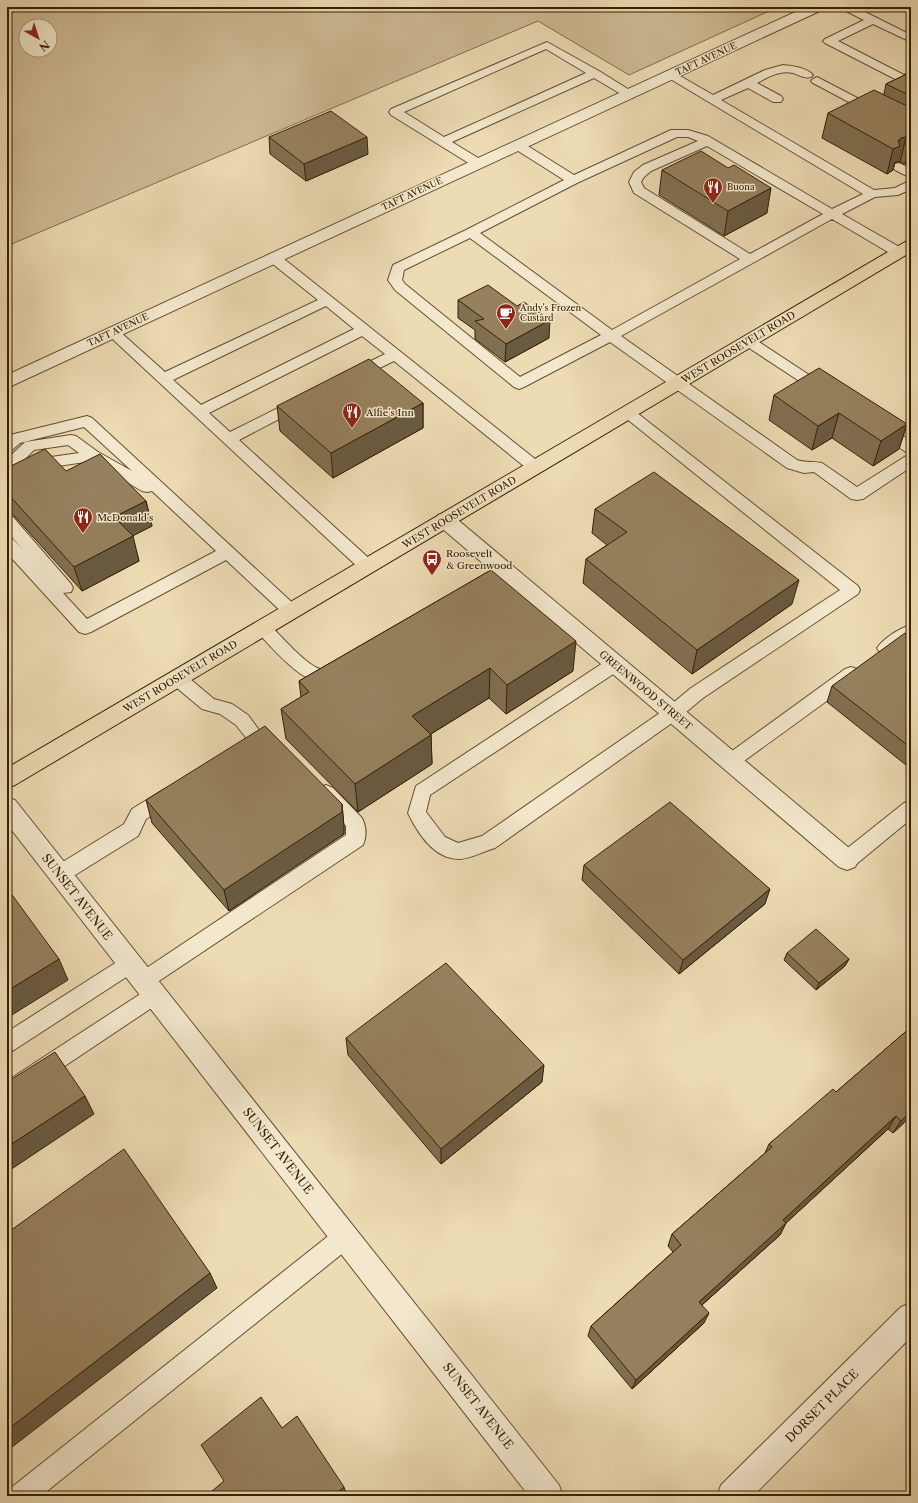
<svg xmlns="http://www.w3.org/2000/svg" width="918" height="1503" viewBox="0 0 918 1503" font-family="'Libre Caslon Text',serif">
	<rect width="100%" height="100%" fill="#eddbb4"/>
	<filter id="stains"><feTurbulence type="fractalNoise" baseFrequency=".005" numOctaves="4"/><feColorMatrix values="0 0 0 0 .2 0 0 0 0 .09 0 0 0 0 .02 0 0 0 .5 -.17"/></filter>
	<radialGradient id="worn" r=".72"><stop offset=".6" stop-color="#630" stop-opacity="0"/><stop offset="1" stop-color="#630" stop-opacity=".3"/></radialGradient>
	<path fill="#cebb95" stroke="#826e4a" fill-rule="evenodd" d="M7 7H778L629 75 538 21 7 246ZM26 26H50V50H26Z"/>
	<g fill="none" stroke-linecap="round" stroke-linejoin="round">
		<g stroke="#644f2d" stroke-width="2">
			<path id="service" d="M840 7H855L911 35V42L873 24 838 41 904 75 911 72V80L903 83 899 81 825 43 823 41 825 39 864 20 842 9Z
				M903 7H911V11L905 9Z
				M547 42 599 71 636 94 634 97H626L594 78 452 142 483 161 485 164 483 167H475L391 115 389 112 391 109ZM546 49 586 73 444 137 404 112Z
				M783 65C792 66 806 67 813 75L811 77C804 79 800 75 793 73 780 70 768 77 757 83L781 96 783 99 781 102H773L748 88 721 100 874 190 895 188 911 180V189L898 195 875 197 842 214 903 249 905 252 903 255H893L832 219 621 336 797 460C806 463 814 461 822 463L857 487 906 456 911 455V467L863 499 857 500 851 499 814 472 804 473 787 468 610 342 524 387 519 389 514 387 395 290 388 280 393 265 466 230 564 180 515 149 513 146 515 143H523L574 175 671 130H688L708 136 832 209 863 194 667 77 665 75 667 73H675L713 95 765 70ZM677 137H688L698 141 643 165 634 172 629 182 634 193 740 259 612 330 480 233 577 183ZM707 146 823 214 750 254 644 188 641 182 644 177 651 171ZM470 238 601 335 520 377 405 284 402 280 404 270Z
				M817 77 911 126V135L813 83 811 81 813 79Z
				M899 163 911 169V178L895 170 893 167 895 164Z
				M274 254 279 255 540 463 543 467 540 471 535 472 530 471 394 361 359 378 354 380 349 378 347 375 349 372 385 354 362 336 209 413 230 432 294 400 299 398 304 400 306 403 304 406 239 440 373 562 375 566 373 570 367 572 361 570 106 333 108 330 113 329 118 330 165 372 318 300 269 261 267 258 269 255ZM326 306 354 329 201 405 173 380Z
				M748 337 753 338 829 388 831 391 829 394 824 396 819 394 743 344 741 341 743 338Z
				M627 407 632 409 858 586 860 590 858 594 703 698 679 718 495 848C484 851 470 859 459 859 434 859 417 832 408 813L416 786 609 659 615 657 621 659 624 664 621 669 430 795 426 812 445 837 458 843 482 836 667 708 691 688 840 590 622 415 620 412 622 409Z
				M87 416 92 418 297 607 299 611 297 615 291 617 285 615 226 560 91 632 85 634 79 632 7 553V537L13 539 23 550 7 531V515L13 517 71 584 73 588 71 592 63 593 87 619 216 551 152 491 147 492 142 491 91 461 7 474V459L25 442 71 435 76 436 98 452 132 471 84 427 20 443 12 450 7 451V438L10 435ZM68 445 79 453 23 461 34 450Z
				M882 424 887 425 911 441V453L906 452 877 433 875 429 877 425Z
				M263 622 269 624C280 635 306 665 320 669 327 671 334 669 341 671L344 676 341 681C309 695 277 652 257 632L255 628 257 624Z
				M908 626 911 627V641H908C899 647 892 656 880 653L877 648C883 639 898 629 908 626Z
				M851 667 857 669 860 674 857 679 737 766 731 768 725 766 722 761 725 756 845 669Z
				M177 671 183 673 214 699 232 704 248 715 267 741C262 751 250 758 240 754L237 749 240 744 247 739 236 725 220 714 202 709 171 683 168 678 171 673Z
				M326 785 333 788 362 818C366 826 367 836 363 845L150 987 143 990 136 987 133 981 136 975 346 835V826L319 798 317 793 319 788Z
				M170 787 177 790 179 795 177 800 146 819 138 836 67 880 60 882 53 880 50 874 53 868 124 824 132 809 163 790Z
				M911 800V819L854 866 847 868 840 866 837 860 840 854 904 803Z
				M130 955 137 958 140 964 137 970 14 1050 7 1053V1032L123 958Z
				M155 986 162 989 165 995 162 1001 14 1100 7 1103V1081L148 989Z
				M345 1226 353 1229 356 1237 353 1245 41 1496H9L12 1487 337 1229Z"/>
		</g>
		<g stroke="#644f2d" stroke-width="2">
			<path id="minor" d="M806 7H824L822 10 7 388V375Z
				M445 513 452 515 855 853 859 860 855 867 847 870 839 867 438 525 435 520 438 515Z
				M7 798 15 800 559 1485 563 1496H529L7 824Z
				M911 1303V1337L753 1496H717L721 1485 901 1307Z"/>
		</g>
		<g stroke="#372000" stroke-width="2">
			<path id="primary" d="M911 240V252L15 785 7 788V768L905 242Z"/>
		</g>
		<use href="#service" fill="#f3e8ce" fill-rule="evenodd"/>
		<use href="#minor" fill="#f3e8ce" fill-rule="evenodd"/>
		<use href="#primary" fill="#eddbb4" fill-rule="evenodd"/>
	</g>
	<path fill="#816f51" stroke="#372000" d="M911 72V161L905 164 900 162H895L893 170 887 174 822 138 828 113 884 94 886 84Z
		M269 137 368 154 306 181 270 154Z
		M662 170 767 213 724 236 659 195Z
		M458 300 549 338 505 362 475 339V330L458 318Z
		M774 395 907 424 899 449 873 466 832 438 812 450 769 420Z
		M423 403V428L333 478 280 431 277 406Z
		M7 468 146 501 152 526 132 536 139 561 82 591 7 508Z
		M595 509 792 604 692 674 583 583 586 559 607 545 592 533Z
		M491 570 573 671 506 714 489 698 431 734 432 764 358 812 286 739 281 709 301 697 299 681Z
		M911 637V769L827 702 832 686Z
		M146 800 342 804 344 827V834L229 911 152 823Z
		M584 865 765 904 679 974 582 880Z
		M787 953 849 959 845 966 816 990 784 960Z
		M911 1027V1116L893 1133 888 1129 786 1223 780 1235 702 1305 704 1323 632 1389 588 1336 591 1326 673 1252 668 1246 672 1234 765 1153 769 1144 836 1092Z
		M346 1038 542 1082 441 1164 348 1055Z"/>
	<path fill="#695a42" stroke="#372000" d="M367 137 368 154 306 181 304 164Z
		M906 137 900 162H895L893 170 887 174 893 149 901 138Z
		M911 141V161L905 164Z
		M771 188 767 213 724 236 728 211Z
		M550 320 549 338 505 362 506 344Z
		M423 403V428L333 478 331 453Z
		M839 413 832 438 812 450 818 426Z
		M907 424 899 449 873 466 881 441Z
		M146 501 152 526 121 542 114 517Z
		M133 536 139 561 82 591 74 567Z
		M799 580 792 604 692 674 697 650Z
		M576 641 573 671 506 714 507 685Z
		M490 668 489 698 413 745 412 716Z
		M431 735 432 764 358 812 355 784Z
		M342 804 344 827V834L229 911 224 890Z
		M770 889 765 904 679 974 683 960Z
		M59 959 68 980 7 1018V991Z
		M849 959 845 966 816 990 819 983Z
		M544 1065 542 1082 441 1164V1149Z
		M85 1096 94 1114 7 1172V1147Z
		M911 1111V1116L893 1133 901 1121Z
		M896 1116 888 1129 786 1223 780 1235 694 1312 699 1302 783 1220Z
		M210 1273 217 1288 7 1451V1430Z
		M709 1313 704 1323 632 1389 636 1380Z
		M344 1487 347 1496H333Z"/>
	<path fill="#96815e" stroke="#372000" d="M911 72V96L886 84Z
		M874 90 911 108V139L906 137 901 138 898 141 900 146 893 149 828 113Z
		M331 111 367 137 304 164 269 137Z
		M701 151 728 168 734 165 771 188 728 211 662 170Z
		M488 285 517 306 524 302 550 320 506 344 475 321 484 319 458 300Z
		M369 359 423 403 331 453 277 406Z
		M819 368 907 424 881 441 839 413 818 426 774 395Z
		M45 449 66 471 100 454 146 501 114 517 133 536 74 567 7 493V468Z
		M654 472 799 580 697 650 586 559 627 532 595 509Z
		M491 570 576 641 507 685 490 668 412 716 431 735 355 784 281 709 309 692 299 681Z
		M905 633 911 637V748L832 686Z
		M265 726 342 804V812L224 890 146 800Z
		M670 802 770 889 683 960 584 865Z
		M7 888 59 959 7 991Z
		M816 929 849 959 819 983 787 953Z
		M446 963 544 1065 441 1149 346 1038Z
		M911 1027V1111L901 1121 896 1116 783 1220 786 1223 699 1302 709 1313 636 1380 591 1326 681 1245 672 1234 772 1147 769 1144 833 1089 836 1092Z
		M55 1052 85 1096 7 1147V1082Z
		M124 1149 210 1273 7 1430V1233Z
		M261 1397 282 1428 297 1416 344 1487 333 1496H206L224 1481 201 1445Z"/>
	<defs>
		<g id="restaurant-pin" transform="scale(1)"><path d="M0 17L-7.5 6A9.5 9.5 0 1 1 7.5 6Z" fill="#8f2418" stroke="#f3e8ce"/><path d="M-5-6h1v4h1v-4h1v4h1v-4h1v5L-1.5 .5V6h-2V.5L-5-1ZM5-6V6H3V1.5H1.5Q1.5-4 5-6Z" fill="#fff"/></g>
		<g id="cafe-pin" transform="scale(1)"><path d="M0 17L-7.5 6A9.5 9.5 0 1 1 7.5 6Z" fill="#8f2418" stroke="#f3e8ce"/><path d="M-5.5-4.5H6V0H3Q3 3.5 0 3.5H-2.5Q-5.5 3.5-5.5 0ZM3-3.2v2h1.7v-2ZM-6 4.5H4V6H-6Z" fill="#fff"/></g>
		<g id="bus-pin" transform="scale(1)"><path d="M0 17L-7.5 6A9.5 9.5 0 1 1 7.5 6Z" fill="#8f2418" stroke="#f3e8ce"/><path d="M-5-6H5V4H4V6H2V4H-2V6H-4V4H-5ZM-3.5-4V0h7V-4ZM-3.5 1.2v1.5H-2V1.2ZM2 1.2v1.5H3.5V1.2Z" fill="#fff"/></g>
	</defs>
	<g fill-rule="evenodd">
		<use href="#restaurant-pin" x="713" y="187"/>
		<use href="#cafe-pin" x="506" y="313"/>
		<use href="#restaurant-pin" x="352" y="412"/>
		<use href="#restaurant-pin" x="83" y="517"/>
		<use href="#bus-pin" x="432" y="559"/>
	</g>
	<g text-anchor="middle" stroke-width="3" stroke-linejoin="round" paint-order="stroke">
		<g font-size="9" fill="#372000" stroke="#f3e8ce">
			<text transform="translate(706 59) rotate(-25)" y="3">TAFT AVENUE</text>
			<text transform="translate(412 194) rotate(-25)" y="3">TAFT AVENUE</text>
			<text transform="translate(118 330) rotate(-25)" y="3">TAFT AVENUE</text>
		</g>
		<g font-size="9" fill="#372000" stroke="#f3e8ce" text-anchor="start">
			<text x="727" y="190">Buona</text>
			<text x="520" y="311">Andy's Frozen<tspan x="520" dy="10">Custard</tspan></text>
		</g>
		<g font-size="10" fill="#372000" stroke="#f3e8ce">
			<text transform="translate(738 347) rotate(-31)" y="4">WEST ROOSEVELT ROAD</text>
			<text transform="translate(459 512) rotate(-31)" y="4">WEST ROOSEVELT ROAD</text>
			<text transform="translate(180 676) rotate(-31)" y="4">WEST ROOSEVELT ROAD</text>
			<text transform="translate(646 690) rotate(40)" y="4">GREENWOOD STREET</text>
		</g>
		<g font-size="10" fill="#372000" stroke="#f3e8ce" text-anchor="start">
			<text x="366" y="416">Alfie’s Inn</text>
			<text x="97" y="521">McDonald's</text>
			<text x="446" y="557">Roosevelt<tspan x="446" dy="12">&amp; Greenwood</tspan></text>
		</g>
		<g font-size="12" fill="#372000" stroke="#f3e8ce">
			<text transform="translate(77 897) rotate(52)" y="4">SUNSET AVENUE</text>
			<text transform="translate(278 1151) rotate(52)" y="4">SUNSET AVENUE</text>
			<text transform="translate(478 1406) rotate(52)" y="4">SUNSET AVENUE</text>
			<text transform="translate(822 1406) rotate(-45)" y="4">DORSET PLACE</text>
		</g>
	</g>
	<rect width="918" height="1503" fill="none" stroke="#eddbb4" stroke-width="24"/>
	<rect x="8" y="8" width="902" height="1487" fill="none" stroke="#372000" stroke-width="2"/>
	<rect x="12" y="12" width="894" height="1479" fill="none" stroke="#372000"/>
	<g transform="translate(38 38) rotate(141)"><circle r="19" fill="#f3e8ce" stroke="#a8987c"/>
	<path d="M0-3L7 15L0 10L-7 15Z" fill="#8f2418"/>
	<text y="-6" font-size="11" font-weight="bold" text-anchor="middle" fill="#372000">N</text>
	</g>
	<rect width="100%" height="100%" filter="url(#stains)"/>
	<rect width="100%" height="100%" fill="url(#worn)"/>
</svg>
